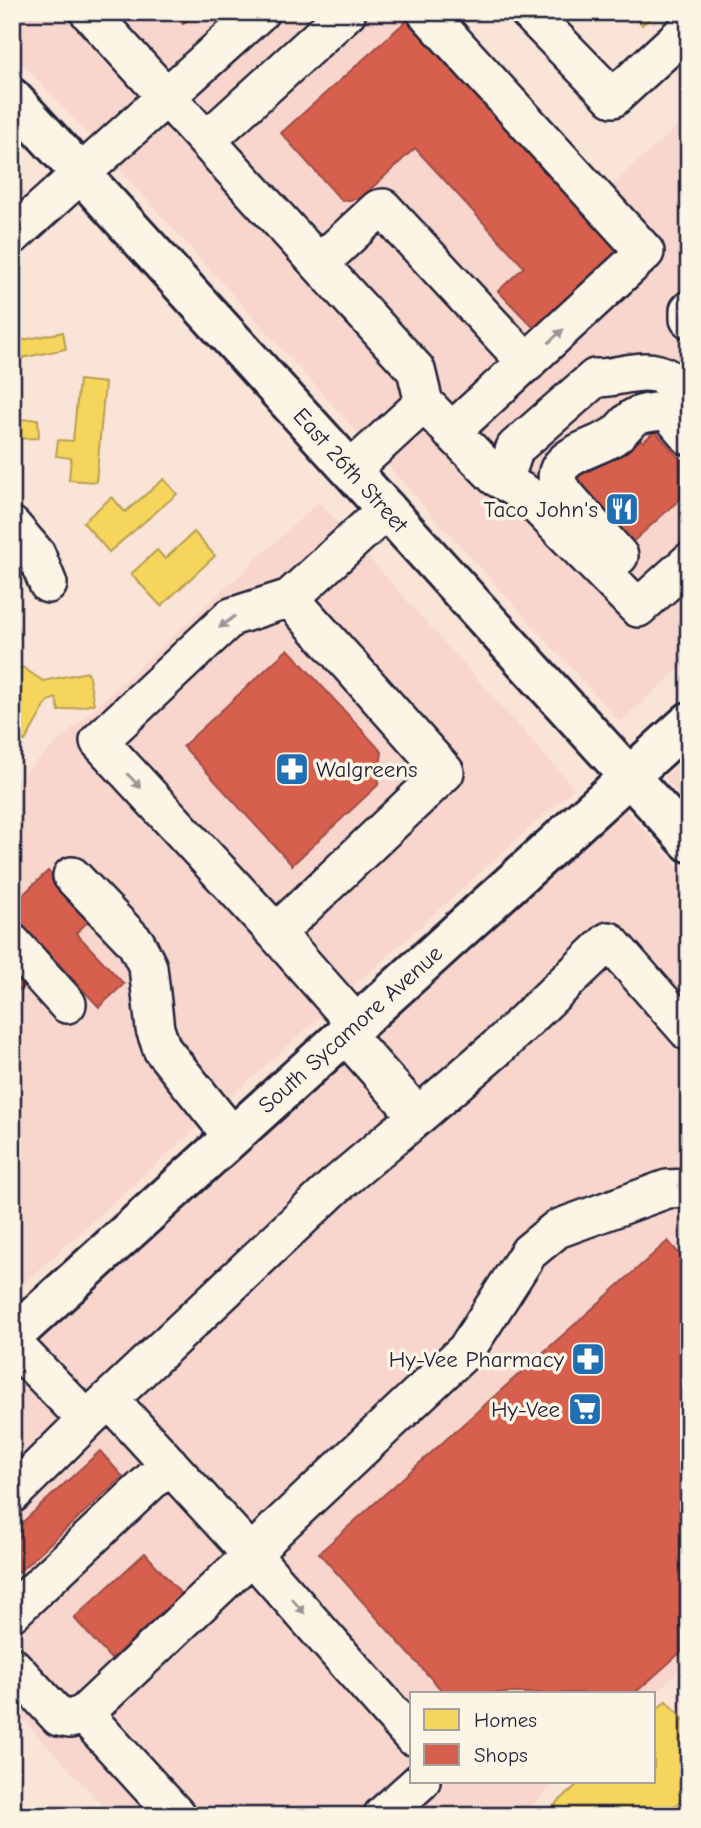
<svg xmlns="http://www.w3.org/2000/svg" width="701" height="1828" viewBox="0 0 701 1828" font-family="'Comic Neue',sans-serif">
	<rect width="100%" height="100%" fill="#fae3d7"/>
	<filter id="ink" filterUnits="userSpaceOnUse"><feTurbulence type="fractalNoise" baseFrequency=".0143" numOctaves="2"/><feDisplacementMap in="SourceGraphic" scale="14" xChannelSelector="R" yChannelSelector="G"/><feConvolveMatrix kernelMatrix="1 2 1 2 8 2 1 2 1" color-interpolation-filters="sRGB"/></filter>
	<g filter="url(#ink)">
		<path fill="#f8d6cd" d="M12 12H451L610 187 689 116V660L620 722 12 51Z
			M319 502 574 788 12 1294V784Z
			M689 755V805L664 777Z
			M623 807 689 880V1662L654 1694 412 1693V1781H558L520 1816H112L12 1707V1363Z"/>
		<path fill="#f6d55c" stroke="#b69f52" stroke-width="2" d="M632 12H657L642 25Z
			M63 332 66 349 21 358 18 341Z
			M79 380 105 383 96 482 69 480 71 458 56 456 58 440 73 441Z
			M38 419 39 438 12 439V420Z
			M164 479 177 494 109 552 83 522 112 497 125 512Z
			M194 532 215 556 161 606 131 574 157 550 165 559Z
			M22 667 43 681 88 672 94 704 59 711 56 698 48 701 25 741 12 733V682Z
			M666 1701 689 1725V1792L664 1816H543L581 1781H654V1712Z"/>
		<path fill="#d6604d" stroke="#a04d48" stroke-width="2" d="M172 12H196L183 24Z
			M413 15 622 249 535 329 498 291 524 267 415 148 361 198 342 201 281 133Z
			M655 431 689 469V491L629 545 570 479 616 448 622 455 640 439 643 442Z
			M288 649 382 752 378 785 292 865 183 746Z
			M48 871 92 918 76 933 124 984 99 1007 12 914V905Z
			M12 953 34 977 12 996Z
			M668 1241 689 1265V1645L635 1693H444L319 1553Z
			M100 1451 123 1477 12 1578V1532Z
			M145 1553 182 1595 111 1659 74 1618Z"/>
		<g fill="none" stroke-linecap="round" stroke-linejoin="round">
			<g stroke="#22223b" stroke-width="42">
				<path id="minor" d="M89 12 416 370 424 403
					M426 12 645 252 451 432
					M529 12 613 98 689 28
					M207 140 347 12
					M12 236 260 12
					M320 263 378 209 383 208 527 363
					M689 310V319
					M351 470 424 403 496 477 526 494 638 608 689 562
					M496 477 509 466 515 448 595 378C617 379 646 364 667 378 675 383 682 397 689 404
					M12 526 36 554 48 584
					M619 556 561 490C543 457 594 450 614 436 622 431 627 421 635 417 643 412 658 412 667 410L689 436
					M72 876 136 943 148 967 155 1029 162 1049 232 1136
					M276 933 99 741 231 617 290 598
					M12 943 67 1004
					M356 1024 276 933 445 772 290 598 387 509
					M345 1034 418 1116 498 1047 609 941 689 1032
					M12 1343 87 1420 334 1187 418 1116
					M12 1494 87 1420
					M12 1612 169 1464
					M12 1666 59 1717 70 1719 84 1714 252 1555 109 1399
					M84 1714 177 1816
					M412 1736 252 1555 276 1529 466 1350 529 1252 557 1229 667 1189 689 1188
					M382 1816 421 1781"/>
			</g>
			<g stroke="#22223b" stroke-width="44">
				<path id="major" d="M12 98 689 842
					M12 1337 689 722"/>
			</g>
			<use href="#minor" stroke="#fcf5e5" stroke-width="37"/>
			<use href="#major" stroke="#fcf5e5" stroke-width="38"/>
		</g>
		<defs><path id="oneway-solid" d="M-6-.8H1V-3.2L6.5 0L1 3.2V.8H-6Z" transform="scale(1.75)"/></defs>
		<g fill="#9a9698">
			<use href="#oneway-solid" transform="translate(556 336) rotate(-43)"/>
			<use href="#oneway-solid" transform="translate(227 622) rotate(143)"/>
			<use href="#oneway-solid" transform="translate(134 781) rotate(47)"/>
			<use href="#oneway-solid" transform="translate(298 1606) rotate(49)"/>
		</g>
	</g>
	<defs>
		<g id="restaurant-square" transform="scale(1.75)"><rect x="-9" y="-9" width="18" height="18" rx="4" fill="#1f6fb2" stroke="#fcf5e5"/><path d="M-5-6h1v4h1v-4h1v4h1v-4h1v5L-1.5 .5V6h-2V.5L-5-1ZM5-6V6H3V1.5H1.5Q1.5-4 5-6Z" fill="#fff"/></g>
		<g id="pharmacy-square" transform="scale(1.75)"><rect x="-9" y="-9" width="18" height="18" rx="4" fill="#1f6fb2" stroke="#fcf5e5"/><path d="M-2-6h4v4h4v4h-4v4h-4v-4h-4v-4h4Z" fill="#fff"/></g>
		<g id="supermarket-square" transform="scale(1.75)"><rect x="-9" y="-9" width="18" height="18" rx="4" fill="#1f6fb2" stroke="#fcf5e5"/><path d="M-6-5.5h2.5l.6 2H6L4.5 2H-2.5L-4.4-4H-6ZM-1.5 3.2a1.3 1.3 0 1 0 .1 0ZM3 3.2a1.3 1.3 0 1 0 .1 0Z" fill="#fff"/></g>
	</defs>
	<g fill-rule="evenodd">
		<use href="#restaurant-square" x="622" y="509"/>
		<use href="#pharmacy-square" x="292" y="769"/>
		<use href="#pharmacy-square" x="588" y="1359"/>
		<use href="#supermarket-square" x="585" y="1409"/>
	</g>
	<g text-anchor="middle" stroke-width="7" stroke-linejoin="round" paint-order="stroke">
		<g font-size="23" fill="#22223b" stroke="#fcf5e5">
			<text transform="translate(351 470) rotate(48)" y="8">East 26th Street</text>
			<text transform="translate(350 1029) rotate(-42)" y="8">South Sycamore Avenue</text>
		</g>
		<g font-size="23" fill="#22223b" stroke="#fcf5e5" text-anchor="end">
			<text x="598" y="517">Taco John's</text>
			<text x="316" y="777" text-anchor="start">Walgreens</text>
			<text x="564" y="1367">Hy-Vee Pharmacy</text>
			<text x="560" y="1417">Hy-Vee</text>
		</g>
	</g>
	<rect width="701" height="1828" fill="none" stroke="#fcf5e5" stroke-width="42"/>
	<rect x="21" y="21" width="659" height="1786" fill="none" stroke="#22223b" stroke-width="2.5" filter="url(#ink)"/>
	<rect x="410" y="1692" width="245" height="91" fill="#fcf5e5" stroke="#a5a1a1" stroke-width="2"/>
	<rect x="424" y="1709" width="35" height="21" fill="#f6d55c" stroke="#a5a1a1" stroke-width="2"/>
	<text x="474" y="1727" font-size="21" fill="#22223b">Homes</text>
	<rect x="424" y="1744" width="35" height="21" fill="#d6604d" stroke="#a5a1a1" stroke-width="2"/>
	<text x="474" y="1762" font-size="21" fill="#22223b">Shops</text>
</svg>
